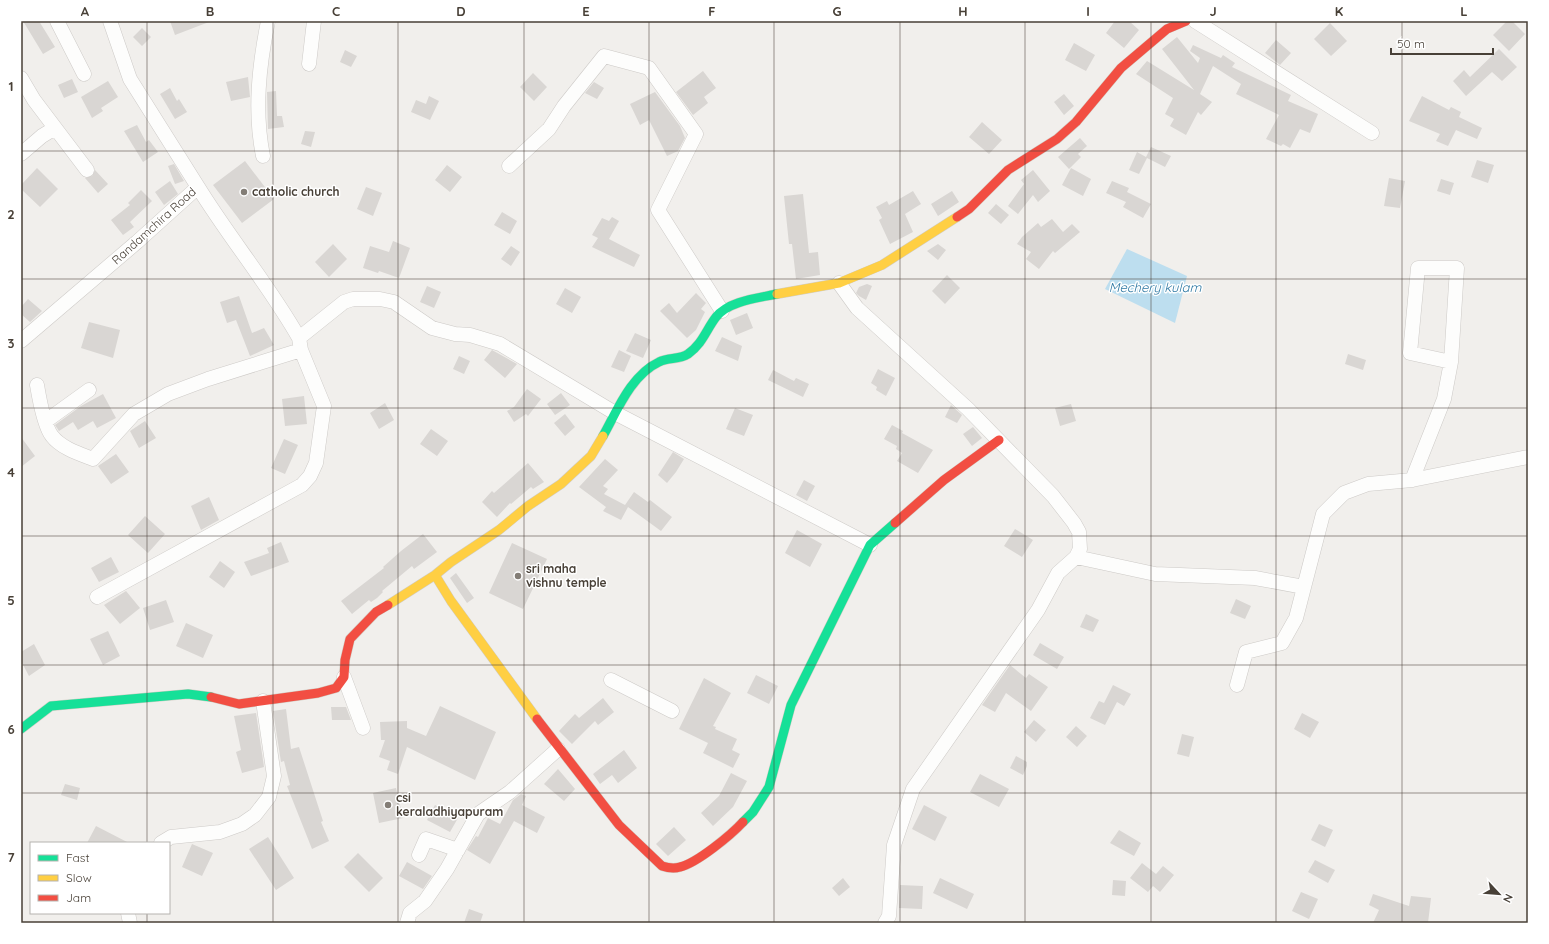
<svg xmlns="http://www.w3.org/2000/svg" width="1549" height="944" viewBox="0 0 1549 944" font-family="Quicksand,sans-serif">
	<rect width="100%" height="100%" fill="#f1efec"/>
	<path fill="#bddeef" d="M1127 249 1187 276 1175 323 1105 289Z"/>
	<path fill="#d9d6d3" d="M23 21H39L55 47 43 54Z
		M170 21H209V22L175 35Z
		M1115 21H1129L1139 30 1124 48 1106 33Z
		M1507 21H1512L1525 34 1509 51 1493 35Z
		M1330 23 1347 41 1331 56 1314 39Z
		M142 28 151 37 142 46 133 37Z
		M1177 37 1198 63 1200 58 1190 51 1193 45 1221 58 1223 55 1235 63 1232 67 1291 95 1288 101 1318 114 1310 133 1300 129 1290 148 1283 144 1281 146 1266 139 1279 115 1236 94 1241 84 1213 66 1200 94 1212 102 1201 115 1198 112 1186 135 1170 126 1174 119 1165 114 1173 98 1136 74 1147 61 1194 90 1162 49Z
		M1276 40 1291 53 1280 65 1265 53Z
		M1074 43 1095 55 1086 71 1065 60Z
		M1499 49 1517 67 1502 81 1492 72 1466 96 1453 81 1464 70 1470 77Z
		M345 50 357 56 351 67 340 62Z
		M703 71 716 88 704 97 708 103 693 115 676 92Z
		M533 73 547 87 534 101 520 87Z
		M248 77 250 97 231 101 226 82Z
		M72 79 78 92 64 98 58 85Z
		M108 81 118 97 101 108 103 111 92 118 81 97Z
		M594 82 604 88 597 99 585 93Z
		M170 88 177 101 179 99 187 112 175 119 160 94Z
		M276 91 277 116H282L284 127 268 129 267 92Z
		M655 92 680 126 685 138 678 151 667 156 649 120 640 125 630 104Z
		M1064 94 1074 106 1064 115 1054 102Z
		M429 96 439 101 430 120 411 112 416 100 426 104Z
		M1422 96 1449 110 1451 107 1461 112 1459 117 1482 128 1477 139 1456 130 1448 146 1436 141 1440 134 1409 121Z
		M982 122 1002 140 989 154 969 137Z
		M137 125 146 142 149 140 158 152 143 162 124 131Z
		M305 131 315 132 311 147 301 144Z
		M1080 138 1087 146 1078 154 1081 157 1069 169 1058 157Z
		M1151 147 1171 156 1165 167 1147 158 1139 174 1129 170 1137 152 1146 157Z
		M1477 160 1494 165 1488 183 1471 177Z
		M245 161 274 199 242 223 213 185Z
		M174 164 184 181 175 184 168 166Z
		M447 165 462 177 450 192 435 180Z
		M37 168 58 189 40 207 21 189V185Z
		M1071 168 1091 179 1083 196 1062 185Z
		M95 170 108 184 98 193 85 178 92 176Z
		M1033 170 1050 191 1038 202 1033 195 1018 214 1008 206 1024 184 1021 180Z
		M1389 178 1405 181 1400 208 1384 206Z
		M1441 179 1454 183 1450 195 1437 191Z
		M170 181 178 194 164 205 155 192Z
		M1112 181 1129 188 1127 192 1151 204 1143 218 1123 207 1126 202 1106 193Z
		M366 187 382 193 373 216 357 209Z
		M141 190 152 201 130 222 134 227 123 235 111 220 130 205 128 203Z
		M913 191 921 204 905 214 913 232 890 244 879 220 882 218 876 207 887 201 889 205Z
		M952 191 959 202 938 216 931 204Z
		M803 194 809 253 818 252 820 275 796 279 792 244H789L784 196Z
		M996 204 1009 215 1001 224 988 213Z
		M502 212 517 221 510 234 494 225Z
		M612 217 619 221 609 239 640 255 634 267 592 247 598 238 592 235 602 218 609 221Z
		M1052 219 1063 232 1072 224 1080 232 1055 253 1053 251 1039 269 1026 259 1031 252 1017 244 1022 237 1038 223 1041 227Z
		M393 241 410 248 399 278 379 271 378 273 363 268 370 246 389 252Z
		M333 244 347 259 329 277 315 262Z
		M938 244 946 250 938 260 927 251Z
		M511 246 520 252 511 266 501 259Z
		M947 275 960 288 945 304 932 291Z
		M867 284 872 286 866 300 859 296 856 293 859 287Z
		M427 286 441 292 434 308 420 302Z
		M565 288 581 297 572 313 556 304Z
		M696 293 706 303 701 309 705 312 696 330 687 338 660 311 669 303 677 313Z
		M239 296 252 333 264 328 274 345 250 356 236 320 227 323 220 302Z
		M28 299 42 311 30 322 21 314V307Z
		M747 313 753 328 736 335 730 320Z
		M89 322 120 330 113 358 81 348Z
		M635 333 651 340 643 358 626 351Z
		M722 337 742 346 738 361 715 351Z
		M492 350 517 364 505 378 484 360Z
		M619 350 631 356 624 372 611 367Z
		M1348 354 1366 360 1363 370 1345 364Z
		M459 356 470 361 464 374 453 369Z
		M878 369 895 378 886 396 876 390 877 387 871 383Z
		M773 370 794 381 796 378 809 384 803 397 768 380Z
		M527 389 541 399 528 416 526 414 514 422 507 411 514 407Z
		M561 393 570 405 555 415 547 404Z
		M103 394 116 418 97 428 93 421 78 430 73 422 59 431 55 425 81 406Z
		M304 396 307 424 285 426 282 399Z
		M385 403 394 420 379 429 370 413Z
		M1071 404 1076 421 1060 426 1055 408Z
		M951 405 962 415 957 423 945 417Z
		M735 408 753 415 744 436 726 429Z
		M565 414 575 427 565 436 554 423Z
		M145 421 156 438 139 448 130 431Z
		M892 425 903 431 902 433 933 450 918 473 897 461 902 453 896 449 897 446 884 439Z
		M973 427 982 438 972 446 963 434Z
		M431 429 448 441 437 456 420 444Z
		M21 437 35 456 21 467Z
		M284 439 298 445 285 474 271 468Z
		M673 452 684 459 676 472 667 483 658 475Z
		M116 454 129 472 111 484 98 466Z
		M605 459 618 470 603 486 608 489 604 494 625 505 634 492 648 502 650 500 672 517 661 531 628 507 621 520 603 511 606 507 579 487Z
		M528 463 544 482 533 489 531 487 511 504 510 503 497 517 482 502 492 491 494 493Z
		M804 480 815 486 807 501 796 495Z
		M209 497 219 520 201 530 191 506Z
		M145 516 165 534 148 553 128 535Z
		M1015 529 1033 540 1022 557 1004 546Z
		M797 530 822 544 810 567 785 553Z
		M423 534 437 552 414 569 412 566 382 591 383 592 377 598 371 602 369 600 352 614 341 601 384 568 383 567 401 551Z
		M281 542 289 562 251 576 244 562 269 553 267 548Z
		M512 543 547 559 523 609 489 593Z
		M111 557 119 572 99 582 91 568Z
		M220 561 235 572 224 588 209 577Z
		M456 573 474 598 467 603 450 578Z
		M126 591 140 608 120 624 104 605Z
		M1236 599 1251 606 1245 619 1230 613Z
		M166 600 174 622 150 630 143 608Z
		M1086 614 1099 620 1093 632 1080 627Z
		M186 623 213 635 203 658 176 646Z
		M108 631 120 656 103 665 90 639Z
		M1040 643 1064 657 1057 669 1033 655Z
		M34 644 45 665 29 676 21 661V652Z
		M1010 665 1026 678 1029 674 1048 687 1031 711 1006 693 995 712 982 705Z
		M756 675 778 686 769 704 747 693Z
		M704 678 731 693 713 726 716 727 715 729 737 739 732 750 740 754 733 768 703 753 708 743 679 729Z
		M1113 685 1131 694 1124 706 1117 702 1105 725 1090 718 1099 701 1104 703Z
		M603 698 614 712 598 725 595 721 572 744 559 731 575 714 579 718Z
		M440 706 496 732 475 780 407 747 398 774 387 770 390 761 379 757 385 740H381L380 722 407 721V728L426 736Z
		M331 707H346L351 720H332Z
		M286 709 291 749 299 747 323 821 321 822 329 841 312 849 287 786 290 785 284 761 281 762 273 711Z
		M256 713 264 767 242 773 236 752 241 750 234 716Z
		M1302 713 1319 722 1310 738 1294 729Z
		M1034 720 1046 730 1036 742 1024 732Z
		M1076 726 1087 736 1077 747 1066 737Z
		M1182 734 1194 737 1189 757 1177 754Z
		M624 750 637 768 618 783 612 775 600 784 593 774Z
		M1016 756 1027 762V766L1023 775 1010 768Z
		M558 769 575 789 564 801 544 784Z
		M731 773 747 781 733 807 713 826 701 813 719 796Z
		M980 774 1009 789 999 807 970 792Z
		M65 784 80 788 77 800 61 795Z
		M396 788 403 818 379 823 373 793Z
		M521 794 526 796 522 805 545 817 537 833 514 821 490 864 467 850 476 836 478 837 488 818 500 824 513 800Z
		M435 805 458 818 450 832 427 820Z
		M924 805 947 817 935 841 912 829Z
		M1319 824 1333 830 1325 847 1311 840Z
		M96 826 129 843H87Z
		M674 827 686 840 668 856 656 844Z
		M1119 830 1141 843 1134 856 1110 843Z
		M268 837 294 878 276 890 249 849Z
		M192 844 213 853 202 876 182 867Z
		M358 853 383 878 369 892 344 867Z
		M1315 860 1335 870 1328 883 1308 872Z
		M407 862 432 876 423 889 399 876Z
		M1142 863 1156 874 1163 866 1174 875 1160 892 1153 886 1148 892 1130 878Z
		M843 878 850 887 839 896 832 888Z
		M940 878 974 894 967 909 933 893Z
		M1113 880 1126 881 1125 896 1112 895Z
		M900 885 923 886 922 909 899 908Z
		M1301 892 1318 899 1309 919 1292 911Z
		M1373 894 1409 906 1411 896 1431 898 1428 923H1373L1379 910 1369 905Z
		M469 909 483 914 480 923H464Z"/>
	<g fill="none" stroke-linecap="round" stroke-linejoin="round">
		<g stroke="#cdcac7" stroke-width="15">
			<path id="street" d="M57 21 84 74
				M1195 21 1372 133
				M309 64 314 21
				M21 78 34 100 87 170
				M21 154 42 136 55 128
				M263 156C254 111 259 66 268 21
				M509 166 549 129 564 106 604 56 649 68 696 134 658 210 722 311
				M198 187C230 239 269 285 299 338L344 302 353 299H380L394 302 432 328 455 334 470 335 500 344 615 413 870 545
				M839 283 857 308 968 409 1053 496 1074 523 1079 532 1080 549 1076 557 1058 573 1038 610 913 789 894 845 889 916 885 923
				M21 341 137 242 198 187 130 79 110 21
				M37 385C39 397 44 426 52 436 61 448 80 454 93 459L134 414 168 394 208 379 301 350
				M46 421 89 390
				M1412 480 1444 399 1451 362 1457 268H1418L1410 353 1451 362
				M1076 557 1155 574 1255 578 1304 587
				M97 597 302 485 310 476 316 463 324 406 301 350 299 338
				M344 677 363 728
				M611 680 672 711
				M1237 685 1246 652 1282 643 1296 618 1323 514 1344 493 1368 484 1412 480 1528 457
				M161 843 171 837 220 832 242 824 255 815 269 797 274 776 263 701
				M419 855 426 839 458 850
				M128 913 130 923
				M407 923 410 913 425 901 447 869 478 814 510 792 558 749"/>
		</g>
		<g stroke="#d0ccc3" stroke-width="10">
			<path id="fast" d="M603 436C617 411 631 375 659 362 668 357 679 360 688 354 703 343 706 330 716 317 728 301 758 298 777 294
				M21 729 51 706 188 694 211 697
				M743 822 753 812 769 787 791 705 870 545 895 523"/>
		</g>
		<g stroke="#d0ccc3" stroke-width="10">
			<path id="slow" d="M777 294 839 283 882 265 957 217
				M435 575 451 601 537 719
				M388 605 435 575 451 562 499 530 528 506 561 484 591 456 603 436"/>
		</g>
		<g stroke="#d0ccc3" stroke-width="10">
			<path id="jam" d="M957 217 969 209 1008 170 1057 139 1076 122 1121 68 1167 29 1186 21
				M895 523 944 480 999 440
				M211 697 239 704 318 693 336 688 344 677 345 660 350 639 376 612 388 605
				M537 719 619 825 662 866C668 868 674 869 680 867 697 863 731 835 743 822"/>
		</g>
		<use href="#street" stroke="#fdfdfc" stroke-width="14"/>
		<use href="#fast" stroke="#16e098" stroke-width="9"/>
		<use href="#slow" stroke="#ffcf43" stroke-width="9"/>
		<use href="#jam" stroke="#f24e42" stroke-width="9"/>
	</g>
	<path fill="none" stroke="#484037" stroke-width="1" stroke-opacity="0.55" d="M147 21V843M273 21V923M398 21V923M524 21V923M649 21V923M774 21V923M900 21V923M1025 21V923M1151 21V923M1276 21V923M1402 21V923M21 151H1528M21 279H1528M21 408H1528M21 536H1528M21 665H1528M21 793H1528M147 913V923"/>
	<g fill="#837d76" stroke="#fff" stroke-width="1.5">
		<circle cx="244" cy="192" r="4"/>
		<circle cx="518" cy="576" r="4"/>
		<circle cx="388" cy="805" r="4"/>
	</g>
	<g text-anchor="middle" stroke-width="3" stroke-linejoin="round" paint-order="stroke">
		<g font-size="12" font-weight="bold" fill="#484037" stroke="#fff" text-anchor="start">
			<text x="252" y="196">catholic church</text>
			<text x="526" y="573">sri maha<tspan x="526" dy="14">vishnu temple</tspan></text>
			<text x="396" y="802">csi<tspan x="396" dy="14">keraladhiyapuram</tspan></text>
		</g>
		<g font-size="12" fill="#484037" stroke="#fff">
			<text transform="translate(154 226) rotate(-42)" y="4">Randamchira Road</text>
		</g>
		<g font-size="13" font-style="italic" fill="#2e78a3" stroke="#fff">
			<text x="1155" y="292">Mechery kulam</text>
		</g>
	</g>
	<rect width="1549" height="944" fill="none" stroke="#ffffff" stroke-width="44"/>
	<rect x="30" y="842" width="140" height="72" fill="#ffffff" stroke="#b6b3af"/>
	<rect x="38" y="855" width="20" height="6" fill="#16e098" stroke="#b6b3af"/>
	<text x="66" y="862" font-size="12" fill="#484037">Fast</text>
	<rect x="38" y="875" width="20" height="6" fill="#ffcf43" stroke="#b6b3af"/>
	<text x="66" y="882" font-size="12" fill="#484037">Slow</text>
	<rect x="38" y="895" width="20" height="6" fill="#f24e42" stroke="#b6b3af"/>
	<text x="66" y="902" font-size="12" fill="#484037">Jam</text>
	<g transform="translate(1499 894) rotate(116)" stroke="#ffffff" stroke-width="3" paint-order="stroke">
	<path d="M0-3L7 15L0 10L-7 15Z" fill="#484037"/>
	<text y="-6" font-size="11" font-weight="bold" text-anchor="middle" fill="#484037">N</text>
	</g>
	<path d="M1391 48v6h102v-6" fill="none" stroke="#484037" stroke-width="2"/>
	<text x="1397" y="48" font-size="12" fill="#484037" stroke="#ffffff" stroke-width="3" paint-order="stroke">50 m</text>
	<rect x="22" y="22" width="1505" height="900" fill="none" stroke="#484037" stroke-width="1.5"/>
	<g font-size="13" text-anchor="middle" font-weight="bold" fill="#484037">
		<text x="85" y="16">A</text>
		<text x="210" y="16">B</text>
		<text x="336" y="16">C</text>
		<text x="461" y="16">D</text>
		<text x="586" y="16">E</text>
		<text x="712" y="16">F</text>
		<text x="837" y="16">G</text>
		<text x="963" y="16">H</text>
		<text x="1088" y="16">I</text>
		<text x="1213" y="16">J</text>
		<text x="1339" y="16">K</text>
		<text x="1464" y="16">L</text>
		<text x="11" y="91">1</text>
		<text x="11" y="219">2</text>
		<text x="11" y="348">3</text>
		<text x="11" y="477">4</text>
		<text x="11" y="605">5</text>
		<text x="11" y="734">6</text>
		<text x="11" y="862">7</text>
	</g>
</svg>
